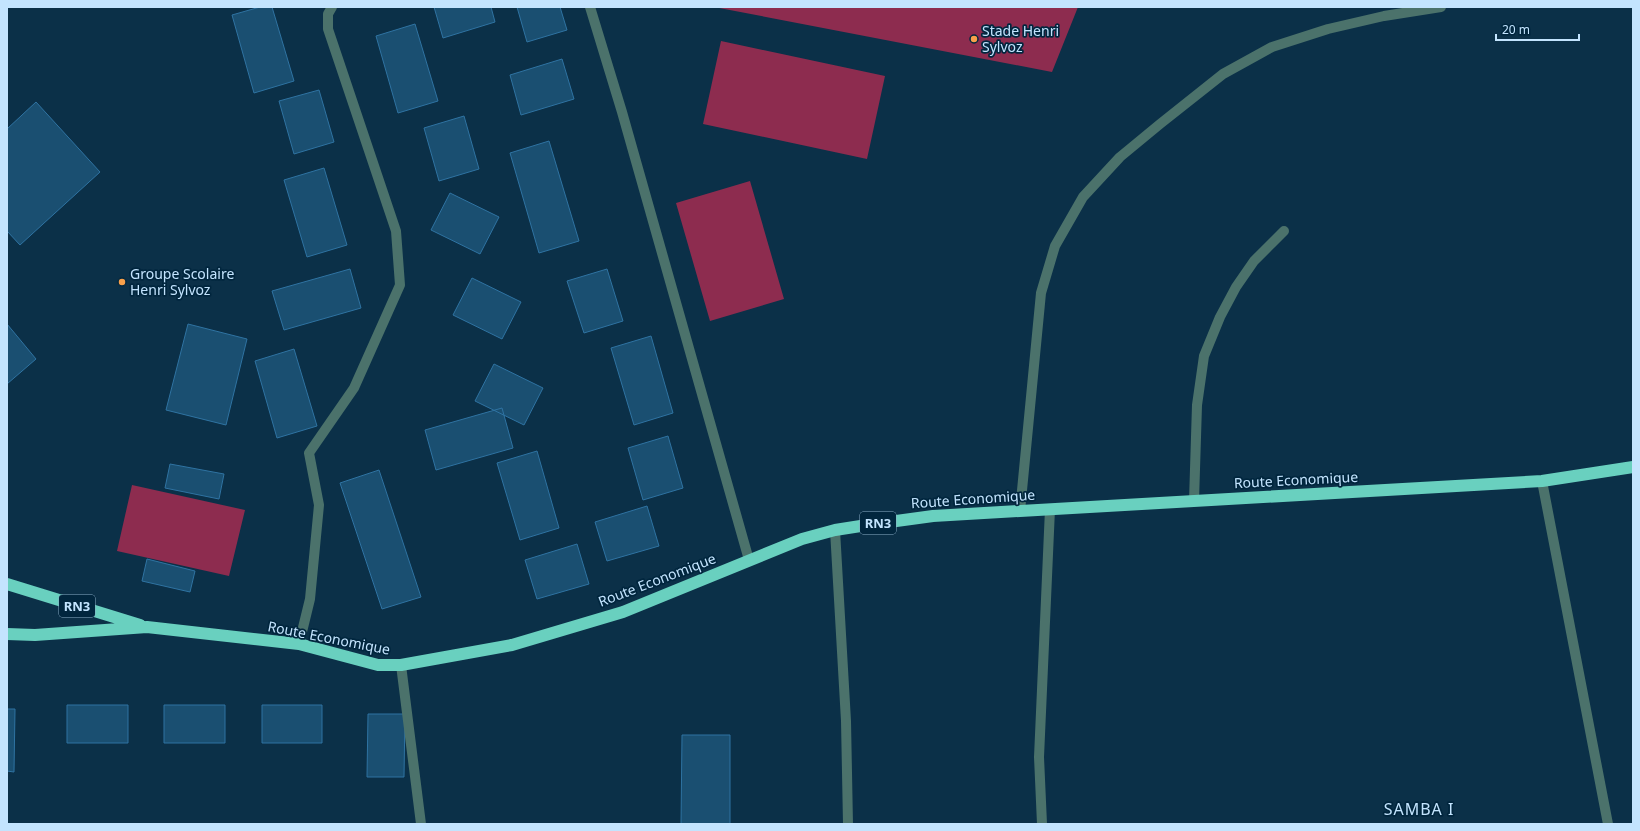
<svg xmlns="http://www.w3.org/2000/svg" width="1640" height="831" viewBox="0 0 1640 831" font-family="'Noto Sans',sans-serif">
	<rect width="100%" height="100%" fill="#0b3048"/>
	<path fill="#8d2c4f" d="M714 7H1078L1052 72Z
		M721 41 885 76 867 159 703 124Z
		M750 181 784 299 710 321 676 203Z
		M132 485 245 510 229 576 117 551Z"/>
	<path fill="#1a4f71" stroke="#2f73a2" d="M260 7H272L294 81 254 93 232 15Z
		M434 7H491L495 22 443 38Z
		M517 7H560L567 30 527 42Z
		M415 24 438 101 398 113 376 36Z
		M562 59 574 99 521 115 510 75Z
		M319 90 334 142 294 154 279 101Z
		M36 102 100 172 20 245 7 231V129Z
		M464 116 479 169 439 181 424 128Z
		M549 141 579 241 539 253 510 153Z
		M324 168 347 245 307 257 284 180Z
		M450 193 499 217 480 254 431 230Z
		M350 269 361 308 284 330 272 291Z
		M607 269 623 321 584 333 567 281Z
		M472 278 521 302 502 339 453 315Z
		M7 324 36 359 7 384Z
		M188 324 247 339 226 425 166 410Z
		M651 336 673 413 634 425 611 348Z
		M294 349 317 426 277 438 255 361Z
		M494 364 543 388 524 425 475 401Z
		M502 408 513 448 436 470 425 430Z
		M668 436 683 488 643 500 628 448Z
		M537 451 559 528 520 540 497 463Z
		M170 464 224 474 219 499 165 488Z
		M379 470 421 597 382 609 340 483Z
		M647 506 659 546 607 561 595 522Z
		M577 544 589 584 537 599 525 560Z
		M147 559 195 571 190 592 142 581Z
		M67 705H128V743H67Z
		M164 705H225V743H164Z
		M262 705H322V743H262Z
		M7 709H15L14 772 7 771Z
		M368 714H405L404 777H367Z
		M682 735H730V824H681Z"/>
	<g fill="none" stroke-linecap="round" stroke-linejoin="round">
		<path stroke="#4b726b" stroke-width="10" d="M590 7 622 112 749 560
			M1542 481 1608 824
			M1194 501 1197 405 1204 356 1220 317 1236 287 1254 261 1284 231
			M1020 511 1041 293 1055 246 1083 197 1120 157 1160 124 1223 74 1272 47 1328 29 1384 16 1441 7
			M835 530 846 721 848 824
			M299 644 310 599 319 505 309 453 354 388 400 285 396 231 328 29V14L332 7
			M401 665 421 824
			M1042 824 1039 757 1050 509"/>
		<path stroke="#69d0bf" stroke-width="12" d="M7 584 140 625
			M7 634 35 635 147 627 299 644 378 665H401L512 645 623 612 802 539 835 530 867 525 933 516 1542 481 1633 467"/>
	</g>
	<g fill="#f8a04b" stroke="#01263e" stroke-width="1.5">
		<circle cx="974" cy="39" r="4"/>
		<circle cx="122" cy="282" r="4"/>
	</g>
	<g text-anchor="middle" stroke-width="3.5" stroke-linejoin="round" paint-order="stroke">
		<g fill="#01263e" stroke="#89abc4" stroke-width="1">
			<rect x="860" y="512" width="36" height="22" rx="3"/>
			<rect x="59" y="595" width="36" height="22" rx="3"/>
		</g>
		<g font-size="13" font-weight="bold" fill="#c3e4fe">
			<text x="878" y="528">RN3</text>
			<text x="77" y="611">RN3</text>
		</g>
		<g font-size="14" fill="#c3e4fe" stroke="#01263e" text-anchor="start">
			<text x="982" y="36">Stade Henri<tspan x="982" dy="16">Sylvoz</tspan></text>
			<text x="130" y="279">Groupe Scolaire<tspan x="130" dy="16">Henri Sylvoz</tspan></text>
		</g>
		<g font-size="14" fill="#c3e4fe" stroke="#01263e">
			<text transform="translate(1296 480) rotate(-3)" y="5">Route Economique</text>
			<text transform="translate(973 499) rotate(-4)" y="5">Route Economique</text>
			<text transform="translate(657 580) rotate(-21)" y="5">Route Economique</text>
			<text transform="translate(329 638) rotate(11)" y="5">Route Economique</text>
		</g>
		<g font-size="16" letter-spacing="1" fill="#c3e4fe" stroke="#01263e">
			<text x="1419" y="815">SAMBA I</text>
		</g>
	</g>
	<rect width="1640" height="831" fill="none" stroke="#c3e4fe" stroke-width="16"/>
	<path d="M1496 34v6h83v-6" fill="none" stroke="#c3e4fe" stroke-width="2"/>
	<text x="1502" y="34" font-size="12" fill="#c3e4fe" stroke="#01263e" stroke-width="3" paint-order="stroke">20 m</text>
</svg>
